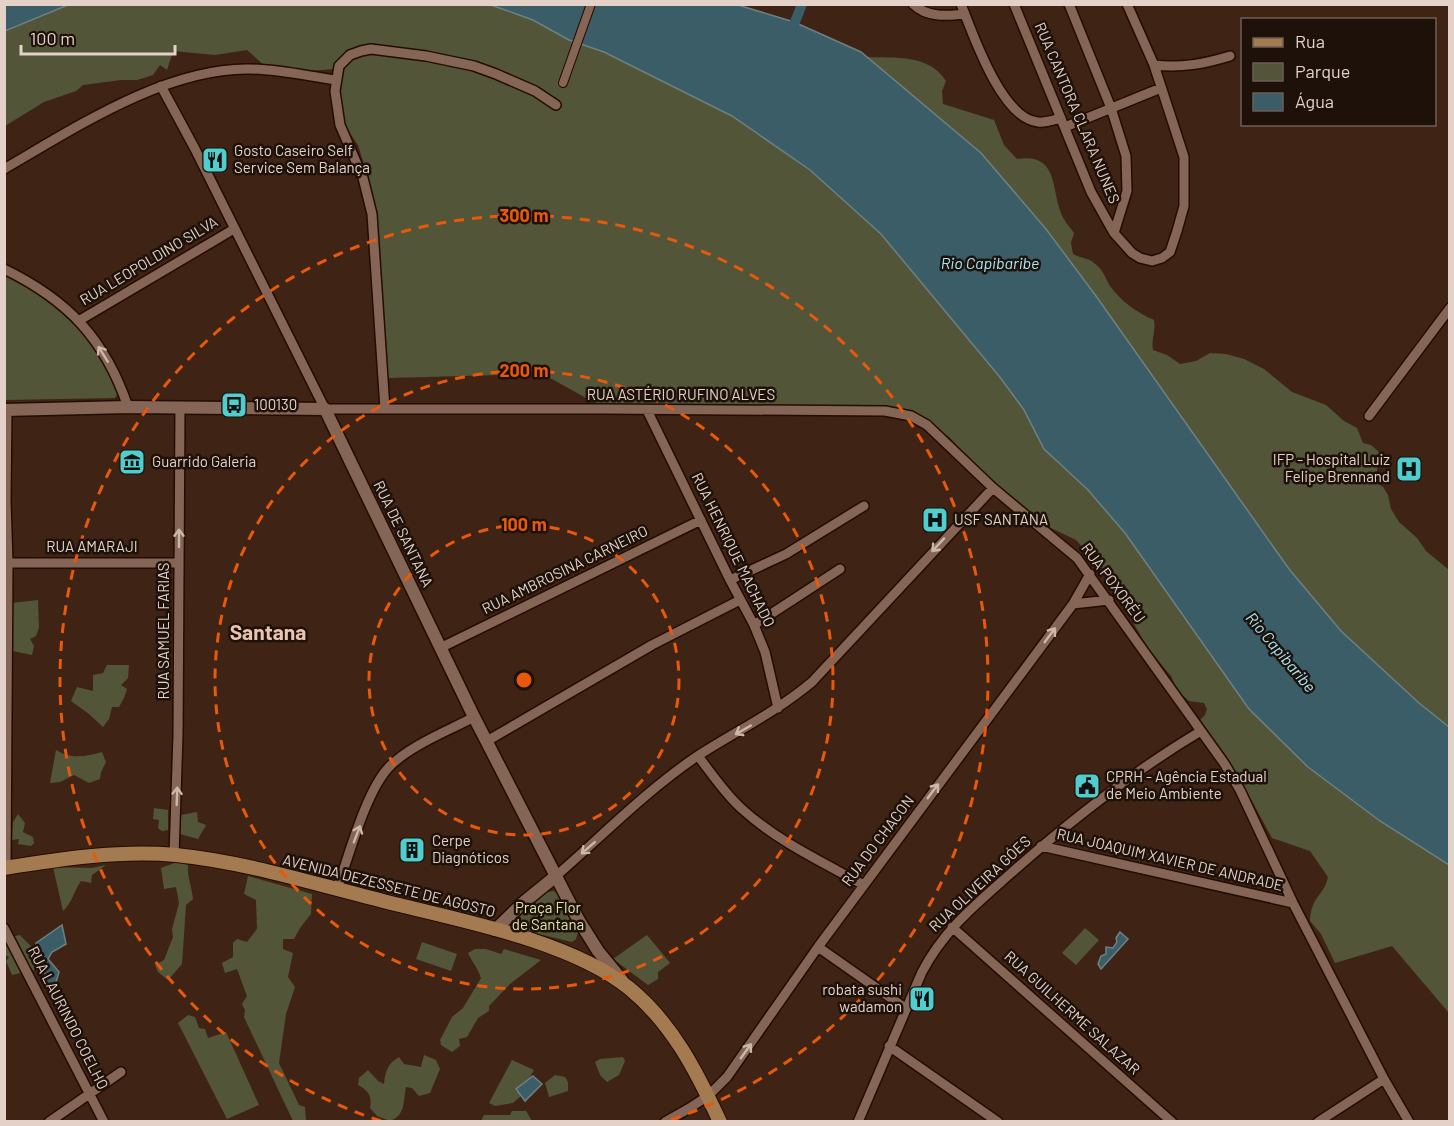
<svg xmlns="http://www.w3.org/2000/svg" width="1454" height="1126" viewBox="0 0 1454 1126" font-family="Barlow,sans-serif">
	<rect width="100%" height="100%" fill="#3f2415"/>
	<path fill="#535539" d="M68 4 491 5 533 20 569 40 604 52 732 116 810 170 881 234 999 376 1024 410 1036 433 1058 463 1088 490 1125 533 1249 709 1308 767 1380 821 1449 865V1013L1392 946 1335 963 1321 934 1310 921C1311 896 1324 896 1328 877L1310 851 1272 838 1241 781 1200 720 1205 715 1207 709 1204 703 1189 701 1177 690 1171 676 1147 647 1104 570 1076 540 1051 528 1023 506 979 468 948 436 931 424 907 417 604 408 543 374 387 378 373 194 358 145 340 119 336 69 292 72 277 77 247 50 215 55 173 51 167 70 160 65 153 75 137 80H121L83 85 76 91 44 102 5 126V31Z
		M867 57C895 58 929 54 946 81L942 91 943 104 994 120 1004 145 1017 159C1058 153 1051 187 1061 213 1063 220 1070 227 1074 233L1071 243 1073 254C1080 258 1089 258 1094 263 1103 269 1105 278 1110 286 1122 302 1136 312 1154 320 1156 331 1151 339 1153 350L1167 355 1180 364 1196 361 1210 353 1226 354 1244 359 1264 369 1292 392 1326 405 1344 421 1357 428 1363 443 1371 445 1380 453 1375 482 1383 487 1388 495 1391 509 1399 522 1417 538 1426 551 1449 570V727L1419 703 1341 631 1289 569 1096 296 1046 229 981 153Z
		M4 271 28 283 82 327 118 388V393L115 398 5 400Z
		M38 600 39 628 36 636 30 639 34 646 32 655 13 651 12 603Z
		M107 665H129L128 678 121 685 127 689 124 698 119 707H112L109 719 103 727 89 714 71 701 77 687 93 691V675L103 673Z
		M56 750C70 759 85 757 102 752L106 762 101 772 100 779 89 783 74 775 60 782 50 783Z
		M154 808 168 810V830L162 831 158 828 159 820 153 819Z
		M197 812 198 822 206 825 198 839 180 834 181 815Z
		M18 814 25 823 23 832 33 837 34 843 31 846 18 844 19 839 12 840 13 822Z
		M177 862 188 865C187 877 192 887 193 899L186 905 182 964 168 980 158 972 155 965 164 960 173 937 172 929 179 903 176 887 164 889 161 868Z
		M106 865 92 875 91 883 81 881C74 891 72 903 63 911L53 867 92 868Z
		M248 876 312 894 311 914 300 928 294 939H283V949L293 953 288 977 295 987 286 1014 279 1063 299 1105 305 1107 306 1121H293L244 1017 245 1010 242 1004 247 996 237 969 225 973 222 963 233 957V943L237 939 247 942 257 929 256 900 244 894Z
		M554 891 558 893 578 932 576 939 572 942 522 930 518 926V919L520 916 547 892Z
		M1085 928 1099 940 1076 965 1062 953Z
		M20 935C30 947 41 950 37 969L12 975 6 961 9 957 5 955 4 944H7L6 938Z
		M647 935 670 963 658 972V979L648 985 613 959Z
		M422 942 457 954 451 971 416 959Z
		M475 949H486L501 954 504 949 541 960 510 984 489 1006V1011L478 1018 467 1037 459 1039 460 1046 452 1052 441 1045 440 1040 452 1017 463 1008 481 978C478 968 472 962 468 953Z
		M188 1015 195 1017 199 1028 205 1029 208 1038 226 1032 259 1105 227 1119 178 1023Z
		M424 1055 436 1060 440 1069 430 1093 419 1096 412 1088 406 1087C403 1101 406 1115 390 1121L377 1116 370 1108C372 1096 369 1091 358 1085L359 1078 368 1070 378 1081 384 1084C385 1072 388 1063 399 1057L404 1064 421 1067Z
		M623 1057 625 1061 619 1075 607 1082 600 1075 595 1062 600 1059Z
		M512 1060 534 1070 529 1079 517 1089 521 1096 513 1103 495 1106 489 1103Z
		M555 1075 565 1077 568 1082V1091L549 1097 545 1083Z
		M512 1111H526L532 1121H481L484 1115H510Z"/>
	<path fill="#3b5d67" stroke="#6e8084" stroke-width="1.5" d="M5 4H68V5L5 31Z
		M491 5H738L794 22 861 52 981 153 1046 229 1096 296 1289 569 1341 631 1419 703 1449 727V865L1380 821 1308 767 1249 709 1125 533 1088 490 1044 449 1024 410 999 376 881 234 810 170 732 116 604 52 569 40 533 20Z
		M62 925 66 944 52 952 48 959 59 972 55 986 46 983C46 968 37 958 36 943Z
		M1120 932 1128 939 1101 969 1098 964 1101 956 1106 954V947L1113 948 1117 942 1116 938Z
		M533 1076 542 1084 525 1101 516 1089Z"/>
	<g fill="none" stroke-linecap="round" stroke-linejoin="round">
		<path stroke="#3b5d67" stroke-width="10" d="M790 35 802 4"/>
		<g stroke="#250c01" stroke-width="10">
			<path id="pedestrian" d="M563 83 591 4"/>
		</g>
		<g stroke="#250c01" stroke-width="12">
			<path id="minor" d="M913 4C927 18 948 16 965 14
				M961 4C973 35 1002 119 1038 122 1045 123 1054 120 1061 118
				M1014 4 1091 192 1114 233 1132 253 1140 258 1152 261 1162 258 1170 252 1177 231 1184 206V157L1154 65 1127 4
				M1069 4 1111 108 1126 156 1127 191 1114 233
				M1154 65C1181 68 1204 64 1230 56
				M161 86 195 149 325 409H605L885 411 911 416 927 425 993 488 1077 558 1224 763 1240 790 1293 903 1384 1079 1409 1122
				M1065 127 1161 88
				M4 169C75 128 165 68 249 69 277 69 307 76 336 80
				M4 269C68 300 105 339 128 407
				M80 320 234 229
				M385 409 372 214 363 178 340 125 335 91 339 66 350 55 361 51 371 49 426 56 474 66 496 74 535 91 556 105
				M647 410 730 580 754 625 765 652 778 708
				M1369 416 1450 308
				M5 563H179
				M730 580 786 554 864 506
				M1073 604 1109 600
				M754 625 840 569
				M442 647 701 520
				M487 741 652 645 740 600
				M698 756C712 774 725 794 742 809 777 841 822 862 864 885
				M1041 846 1293 903
				M174 855 178 735 180 407
				M6 868 8 563 6 500 7 410
				M556 876C602 836 646 791 696 757 736 731 775 713 812 682L993 488
				M337 889C349 856 366 790 390 766 411 745 448 731 474 717
				M952 927 1172 1122
				M4 928 104 1122
				M818 947 905 1008
				M889 1046 998 1122
				M49 1122 121 1072
				M665 1122 688 1109 708 1096 727 1077 818 947 1073 604 1090 574
				M858 1122 922 972C944 930 975 905 1010 874 1070 821 1132 772 1201 731
				M1318 1122 1384 1079"/>
		</g>
		<g stroke="#250c01" stroke-width="15">
			<path id="tertiary" d="M4 410 128 407 325 409 474 717 578 919 598 951 622 980
				M495 930 524 902 556 876"/>
		</g>
		<g stroke="#250c01" stroke-width="16">
			<path id="secondary" d="M4 868C60 859 119 850 176 855 246 862 315 884 383 901 458 920 569 940 629 988 672 1023 697 1072 720 1122"/>
		</g>
		<use href="#pedestrian" stroke="#856555" stroke-width="8"/>
		<use href="#minor" stroke="#856555" stroke-width="9"/>
		<use href="#tertiary" stroke="#856555" stroke-width="12"/>
		<use href="#secondary" stroke="#a47b50" stroke-width="14"/>
	</g>
	<defs><path id="oneway-shaft" d="M-6 0H5M1.5-3L5.5 0L1.5 3" fill="none" stroke-width="1.6" stroke-linecap="round" stroke-linejoin="round" transform="scale(1.5)"/></defs>
	<g stroke="#ccb7ab">
		<use href="#oneway-shaft" transform="translate(103 354) rotate(-122)"/>
		<use href="#oneway-shaft" transform="translate(179 538) rotate(-90)"/>
		<use href="#oneway-shaft" transform="translate(938 545) rotate(133)"/>
		<use href="#oneway-shaft" transform="translate(1050 635) rotate(-53)"/>
		<use href="#oneway-shaft" transform="translate(743 730) rotate(150)"/>
		<use href="#oneway-shaft" transform="translate(933 791) rotate(-53)"/>
		<use href="#oneway-shaft" transform="translate(177 796) rotate(-88)"/>
		<use href="#oneway-shaft" transform="translate(357 834) rotate(-69)"/>
		<use href="#oneway-shaft" transform="translate(588 848) rotate(139)"/>
		<use href="#oneway-shaft" transform="translate(746 1051) rotate(-54)"/>
	</g>
	<g fill="none" stroke="#e8590c" stroke-width="3" stroke-dasharray="10 8">
		<circle cx="524" cy="680" r="155"/>
		<circle cx="524" cy="680" r="309"/>
		<path d="M381 1121A464 464 0 1 1 667 1121"/>
	</g>
	<defs>
		<g id="restaurant-square" transform="scale(1.35)"><rect x="-9" y="-9" width="18" height="18" rx="4" fill="#52cdcd" stroke="#1d110a"/><path d="M-5-6h1v4h1v-4h1v4h1v-4h1v5L-1.5 .5V6h-2V.5L-5-1ZM5-6V6H3V1.5H1.5Q1.5-4 5-6Z" fill="#111"/></g>
		<g id="bus-square" transform="scale(1.35)"><rect x="-9" y="-9" width="18" height="18" rx="4" fill="#52cdcd" stroke="#1d110a"/><path d="M-5-6H5V4H4V6H2V4H-2V6H-4V4H-5ZM-3.5-4V0h7V-4ZM-3.5 1.2v1.5H-2V1.2ZM2 1.2v1.5H3.5V1.2Z" fill="#111"/></g>
		<g id="museum-square" transform="scale(1.35)"><rect x="-9" y="-9" width="18" height="18" rx="4" fill="#52cdcd" stroke="#1d110a"/><path d="M0-6L6-3V-2H-6V-3ZM-5-1h2V3h-2ZM-1-1h2V3h-2ZM3-1h2V3H3ZM-6 4H6V6H-6Z" fill="#111"/></g>
		<g id="hospital-square" transform="scale(1.35)"><rect x="-9" y="-9" width="18" height="18" rx="4" fill="#52cdcd" stroke="#1d110a"/><path d="M-5-5h3v3.5h4V-5h3V5h-3V1.5h-4V5h-3Z" fill="#111"/></g>
		<g id="civic-square" transform="scale(1.35)"><rect x="-9" y="-9" width="18" height="18" rx="4" fill="#52cdcd" stroke="#1d110a"/><path d="M-.6-6.5H3V-4.5H.6V-3L4-1V1h2V6H-6V1h2V-1L-.6-3ZM-1.2 2.5V6h2.4V2.5Z" fill="#111"/></g>
		<g id="building-square" transform="scale(1.35)"><rect x="-9" y="-9" width="18" height="18" rx="4" fill="#52cdcd" stroke="#1d110a"/><path d="M-4-6H4V6H1V3H-1V6H-4ZM-2.5-4.3h1.7v1.8h-1.7ZM.8-4.3h1.7v1.8H.8ZM-2.5-1h1.7V.8h-1.7ZM.8-1h1.7V.8H.8Z" fill="#111"/></g>
	</defs>
	<g fill-rule="evenodd">
		<use href="#restaurant-square" x="215" y="160"/>
		<use href="#bus-square" x="234" y="405"/>
		<use href="#museum-square" x="132" y="462"/>
		<use href="#hospital-square" x="1409" y="469"/>
		<use href="#hospital-square" x="935" y="520"/>
		<use href="#civic-square" x="1087" y="786"/>
		<use href="#building-square" x="412" y="850"/>
		<use href="#restaurant-square" x="922" y="999"/>
	</g>
	<g text-anchor="middle" stroke-width="5" stroke-linejoin="round" paint-order="stroke">
		<g font-size="15" fill="#e4d2c8" stroke="#1d110a">
			<text transform="translate(1077 113) rotate(67)" y="5">RUA CANTORA CLARA NUNES</text>
			<text transform="translate(149 261) rotate(-31)" y="5">RUA LEOPOLDINO SILVA</text>
			<text x="681" y="400">RUA ASTÉRIO RUFINO ALVES</text>
			<text transform="translate(403 534) rotate(64)" y="5">RUA DE SANTANA</text>
			<text x="92" y="552">RUA AMARAJI</text>
			<text transform="translate(733 550) rotate(64)" y="5">RUA HENRIQUE MACHADO</text>
			<text transform="translate(565 570) rotate(-26)" y="5">RUA AMBROSINA CARNEIRO</text>
			<text transform="translate(1113 583) rotate(53)" y="5">RUA POXORÉU</text>
			<text transform="translate(164 631) rotate(-90)" y="5">RUA SAMUEL FARIAS</text>
			<text transform="translate(878 841) rotate(-53)" y="5">RUA DO CHACON</text>
			<text transform="translate(1170 860) rotate(13)" y="5">RUA JOAQUIM XAVIER DE ANDRADE</text>
			<text transform="translate(980 884) rotate(-43)" y="5">RUA OLIVEIRA GÓES</text>
			<text transform="translate(389 886) rotate(14)" y="5">AVENIDA DEZESSETE DE AGOSTO</text>
			<text transform="translate(1072 1013) rotate(42)" y="5">RUA GUILHERME SALAZAR</text>
			<text transform="translate(68 1018) rotate(63)" y="5">RUA LAURINDO COELHO</text>
		</g>
		<g font-size="15" fill="#e4d2c8" stroke="#1d110a" text-anchor="start">
			<text x="234" y="156">Gosto Caseiro Self<tspan x="234" dy="17">Service Sem Balança</tspan></text>
			<text x="254" y="410">100130</text>
			<text x="1390" y="465" text-anchor="end">IFP - Hospital Luiz<tspan x="1390" dy="17">Felipe Brennand</tspan></text>
			<text x="152" y="467">Guarrido Galeria</text>
			<text x="954" y="525">USF SANTANA</text>
			<text x="1106" y="782">CPRH - Agência Estadual<tspan x="1106" dy="17">de Meio Ambiente</tspan></text>
			<text x="432" y="846">Cerpe<tspan x="432" dy="17">Diagnóticos</tspan></text>
			<text x="902" y="995" text-anchor="end">robata sushi<tspan x="902" dy="17">wadamon</tspan></text>
		</g>
		<g font-size="15" fill="#e1e5ad" stroke="#1d110a">
			<text x="548" y="913">Praça Flor<tspan x="548" dy="17">de Santana</tspan></text>
		</g>
		<g font-size="16" font-style="italic" fill="#a5e9fb" stroke="#1d110a">
			<text x="990" y="269">Rio Capibaribe</text>
			<text transform="translate(1281 652) rotate(50)" y="6">Rio Capibaribe</text>
		</g>
		<g font-size="21" font-weight="bold" fill="#e9c4b2" stroke="#1d110a">
			<text x="268" y="640">Santana</text>
		</g>
	</g>
	<circle cx="524" cy="680" r="9" fill="#e8590c" stroke="#1d110a" stroke-width="3"/>
	<g font-size="18" text-anchor="middle" font-weight="bold" fill="#e8590c" stroke="#1d110a" stroke-width="5" stroke-linejoin="round" paint-order="stroke">
		<text x="524" y="222">300 m</text>
		<text x="524" y="377">200 m</text>
		<text x="524" y="531">100 m</text>
	</g>
	<rect width="1454" height="1126" fill="none" stroke="#e4d2c8" stroke-width="12"/>
	<rect x="1241" y="18" width="195" height="108" fill="#1d110a" stroke="#6d5e56" stroke-width="1.5"/>
	<rect x="1253" y="38" width="30" height="9" fill="#a47b50" stroke="#6d5e56" stroke-width="1.5"/>
	<text x="1295" y="48" font-size="18" fill="#e4d2c8">Rua</text>
	<rect x="1253" y="63" width="30" height="18" fill="#535539" stroke="#6d5e56" stroke-width="1.5"/>
	<text x="1295" y="78" font-size="18" fill="#e4d2c8">Parque</text>
	<rect x="1253" y="93" width="30" height="18" fill="#3b5d67" stroke="#6d5e56" stroke-width="1.5"/>
	<text x="1295" y="108" font-size="18" fill="#e4d2c8">Água</text>
	<path d="M21 45v9h154v-9" fill="none" stroke="#e4d2c8" stroke-width="3"/>
	<text x="30" y="45" font-size="18" fill="#e4d2c8" stroke="#1d110a" stroke-width="4.5" paint-order="stroke">100 m</text>
</svg>
